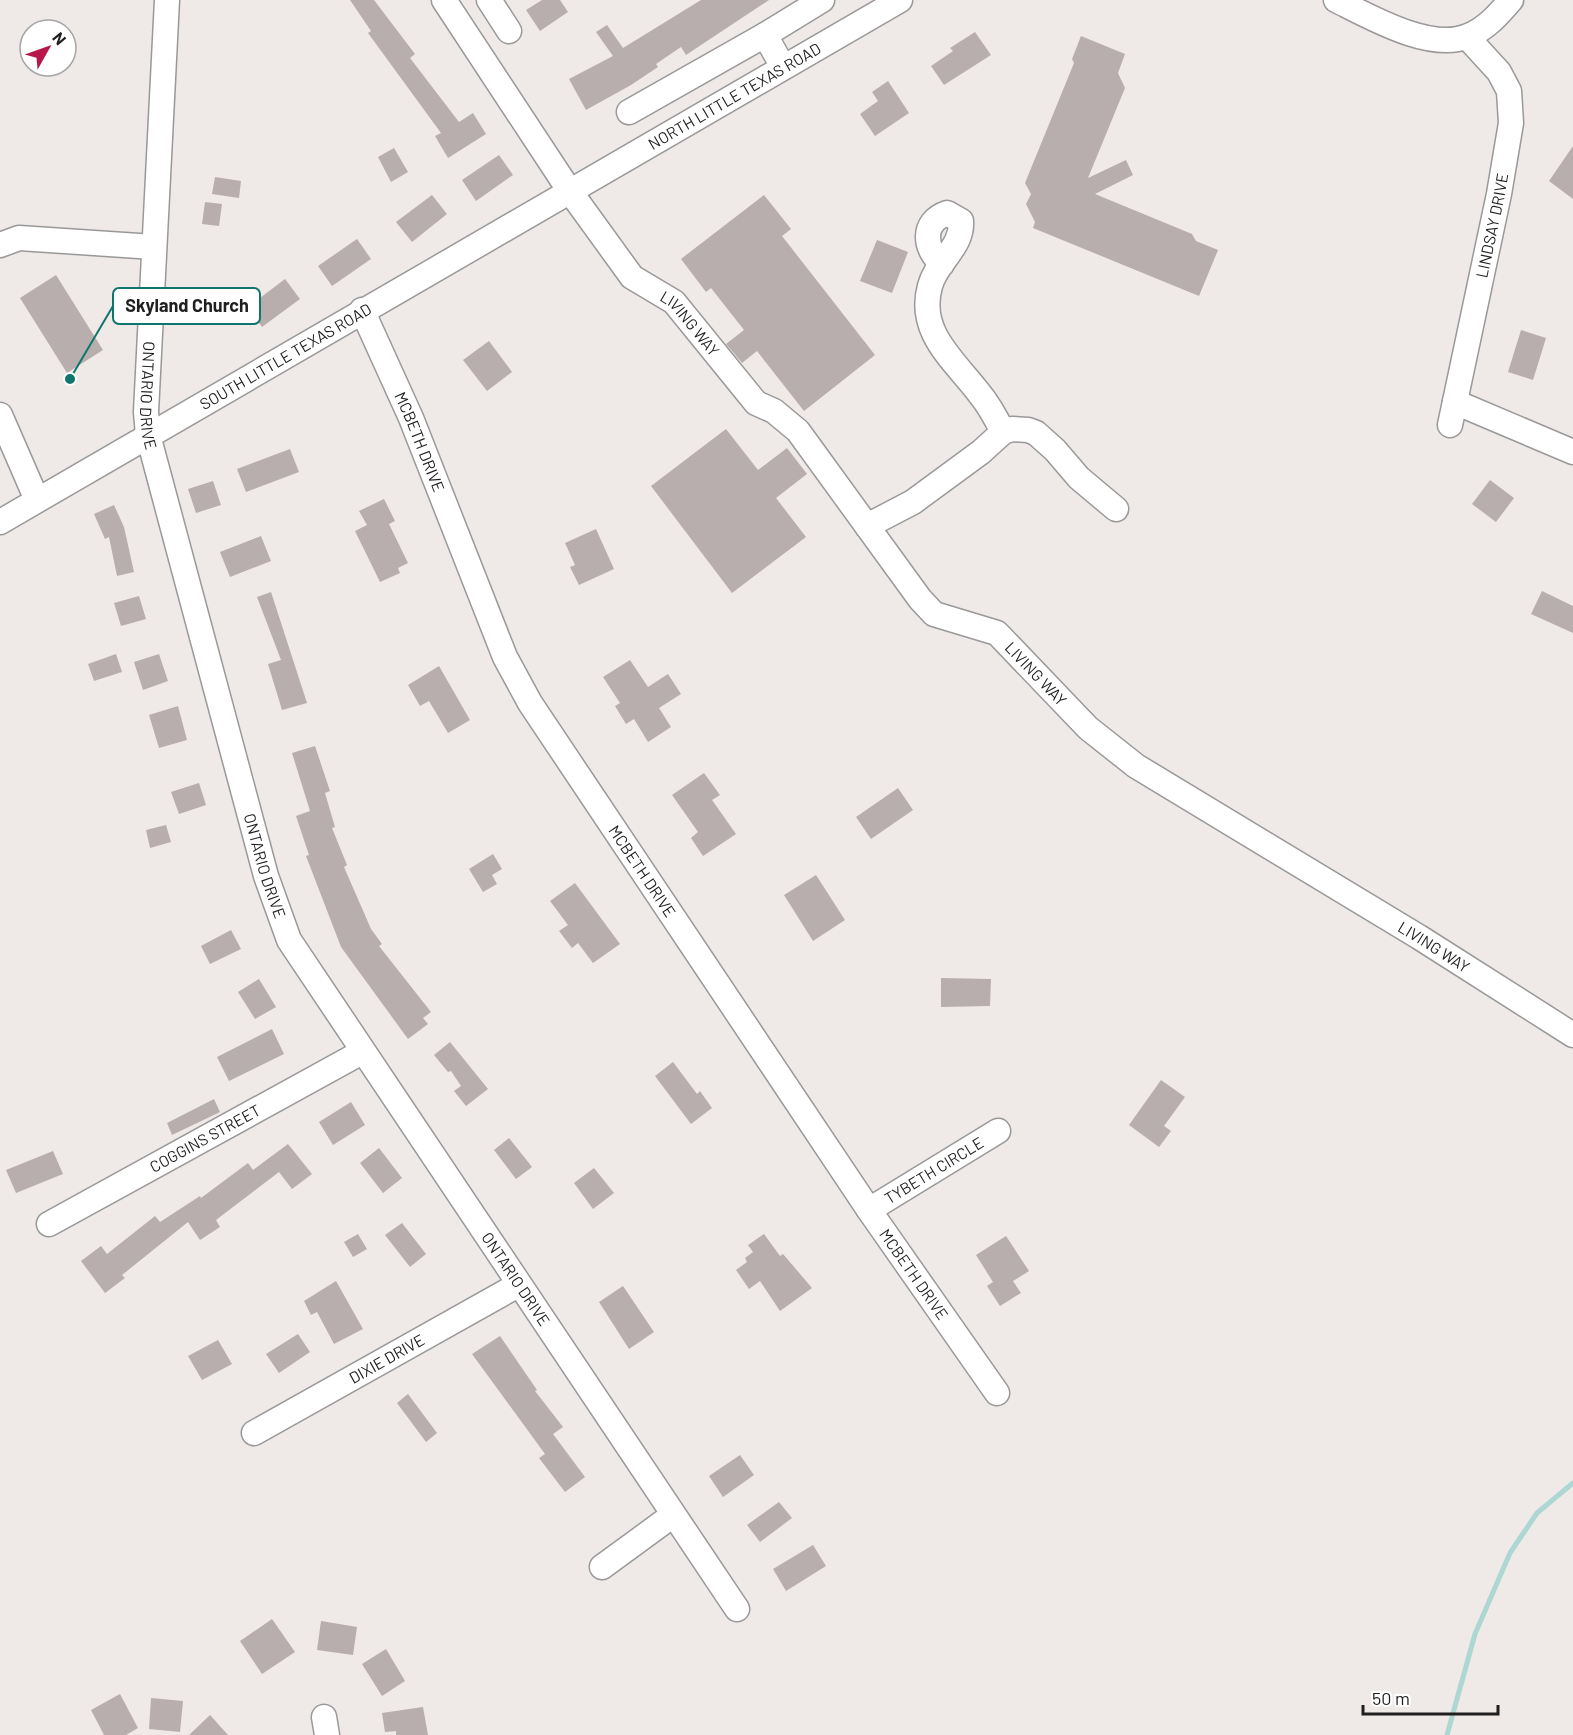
<svg xmlns="http://www.w3.org/2000/svg" width="1573" height="1735" viewBox="0 0 1573 1735" font-family="Barlow,sans-serif">
	<rect width="100%" height="100%" fill="#efe9e7"/>
	<g fill="none" stroke-linecap="round" stroke-linejoin="round">
		<path stroke="#acd7d3" stroke-width="5" d="M1447 1735 1475 1634 1510 1553 1537 1513 1573 1483"/>
	</g>
	<path fill="#b8aead" d="M350 0H374L415 54 410 58 459 122 473 113 486 134 448 158 435 136 441 133 368 33 371 31Z
		M542 0H560L568 12 540 31 526 10Z
		M701 0H769L686 55 681 47 656 64 658 67 631 85 586 110 569 79 613 56 596 32 607 25 623 48Z
		M975 32 991 55 944 85 931 66 953 51 950 48Z
		M1081 36 1125 54 1118 73 1125 88 1088 178 1126 160 1133 175 1095 194 1192 234 1196 241 1218 250 1199 296 1033 228 1035 222 1026 204 1031 194 1025 183 1074 63 1072 59Z
		M888 81 909 113 875 136 860 114 878 101 872 92Z
		M1573 146V199L1549 181Z
		M394 148 408 172 391 182 378 157Z
		M499 155 513 175 476 201 462 180Z
		M215 177 241 181 239 198 212 194Z
		M432 195 447 214 412 242 396 222Z
		M764 195 791 229 782 236 875 355 804 411 757 351 742 363 726 344 744 330 711 288 706 292 681 259Z
		M205 202 222 204 219 226 202 224Z
		M357 239 371 259 332 286 318 266Z
		M877 240 908 252 892 293 860 281Z
		M56 275 103 350 67 373 20 298Z
		M285 279 300 299 262 327 248 307Z
		M1521 330 1546 338 1533 380 1508 372Z
		M489 341 512 372 487 391 463 360Z
		M726 429 758 470 787 448 807 474 776 498 806 537 732 593 651 486Z
		M290 449 299 472 246 492 237 469Z
		M1490 480 1514 498 1496 522 1472 504Z
		M213 481 221 505 196 513 188 489Z
		M384 499 395 521 389 524 408 563 398 568 400 573 380 582 355 531 367 525 359 511Z
		M114 505 124 527 134 572 117 576 109 537 105 539 94 514Z
		M596 529 614 569 579 585 570 567 575 565 565 543Z
		M261 536 271 561 230 577 220 552Z
		M1542 591 1573 606V633L1531 614Z
		M271 592 307 703 282 710 268 664 281 660 257 597Z
		M139 596 146 619 121 626 114 603Z
		M116 654 122 672 94 681 88 664Z
		M159 654 168 681 143 690 134 662Z
		M630 660 648 687 668 674 681 694 659 708 671 727 648 742 634 719 626 724 615 706 620 703 603 677Z
		M439 666 470 720 448 733 429 701 420 706 408 685Z
		M178 706 187 740 159 748 149 715Z
		M315 746 330 791 325 793 335 827 332 828 347 865 344 867 371 929 382 944 379 946 431 1012 423 1018 428 1024 408 1039 341 947 306 856 309 855 296 816 310 811 292 753Z
		M704 773 720 795 712 800 736 834 703 856 691 838 698 832 672 795Z
		M199 783 206 805 179 814 171 792Z
		M898 788 913 810 871 839 856 817Z
		M166 825 171 842 150 848 146 830Z
		M493 854 502 869 492 875 497 884 483 892 469 869Z
		M816 875 845 920 813 941 784 895Z
		M575 883 620 944 593 963 578 943 572 948 559 931 568 925 550 901Z
		M231 930 241 949 210 964 201 946Z
		M941 978 991 979 990 1006 941 1007Z
		M259 979 276 1007 255 1019 238 992Z
		M272 1029 284 1054 229 1081 217 1057Z
		M450 1042 488 1089 466 1106 454 1091 461 1086 451 1071 448 1072 434 1055Z
		M673 1062 697 1094 700 1091 712 1108 691 1124 655 1076Z
		M1161 1080 1185 1097 1164 1126 1171 1131 1159 1147 1129 1125Z
		M214 1099 220 1112 172 1135 167 1123Z
		M351 1102 365 1125 333 1145 319 1122Z
		M509 1138 532 1167 516 1179 494 1150Z
		M288 1144 312 1174 292 1189 279 1172 216 1220 220 1227 200 1240 188 1222 122 1275 125 1278 105 1293 81 1261 101 1246 107 1254 155 1216 160 1222 200 1196 201 1198 248 1163 253 1170Z
		M379 1148 402 1178 383 1193 360 1163Z
		M53 1151 63 1174 16 1193 6 1170Z
		M594 1168 614 1193 593 1209 574 1183Z
		M402 1223 426 1254 410 1267 385 1235Z
		M358 1234 367 1249 353 1257 344 1242Z
		M764 1234 780 1256 783 1254 812 1288 780 1311 760 1281 749 1289 736 1270 747 1262 745 1258 753 1252 748 1245Z
		M1006 1236 1029 1271 1013 1281 1021 1293 1000 1306 987 1286 993 1282 976 1255Z
		M336 1281 363 1329 334 1344 317 1312 311 1315 304 1301Z
		M623 1286 654 1332 629 1349 599 1302Z
		M298 1334 310 1352 279 1373 266 1354Z
		M500 1336 537 1390 535 1391 563 1427 553 1434 585 1477 565 1492 539 1458 545 1454 472 1354Z
		M218 1340 232 1364 202 1380 188 1356Z
		M408 1394 437 1433 426 1442 397 1403Z
		M740 1455 754 1475 723 1497 709 1476Z
		M779 1502 792 1518 760 1542 747 1525Z
		M813 1545 826 1566 786 1591 773 1569Z
		M272 1619 295 1652 262 1674 240 1641Z
		M321 1621 357 1627 353 1655 317 1650Z
		M386 1649 405 1681 382 1696 362 1664Z
		M120 1694 138 1728 126 1735H104L91 1710Z
		M151 1698 183 1701 180 1732 149 1729Z
		M423 1707 428 1735H396V1731L385 1732 382 1713Z
		M210 1715 228 1735H189Z"/>
	<g fill="none" stroke-linecap="round" stroke-linejoin="round">
		<g stroke="#999" stroke-width="27">
			<g id="minor">
				<path id="s1" d="M167 0 146 412 148 435 266 876 289 940 737 1609"/>
				<path id="s2" d="M444 0 569 190 632 277 674 302 756 403 774 411 798 431 920 599 934 614 997 633 1088 728 1136 766 1419 937 1573 1035"/>
				<path d="M489 0 509 31"/>
				<path d="M1336 0C1370 17 1431 52 1468 36 1486 29 1499 14 1511 0"/>
				<path d="M765 35 822 0"/>
				<path d="M629 112 765 35 783 67"/>
				<path d="M0 245 19 238 154 247"/>
				<path d="M942 264C924 249 921 222 947 213L961 221C963 247 936 262 930 286 917 332 954 360 979 393 989 405 996 418 1003 432"/>
				<path id="s3" d="M362 310 411 418 505 657 530 703 869 1210 997 1393"/>
				<path d="M1455 402 1573 452"/>
				<path d="M0 415 37 500"/>
				<path id="s4" d="M1450 425 1499 194 1511 123 1509 91 1499 72 1467 37"/>
				<path id="s5" d="M0 522 900 0"/>
				<path d="M867 526 913 502 981 452 1003 432 1012 429 1028 430 1036 433 1055 450 1079 478 1116 509"/>
				<path id="s6" d="M869 1210 998 1131"/>
				<path id="s7" d="M49 1224 362 1052"/>
				<path id="s8" d="M254 1433 518 1285"/>
				<path d="M602 1567 673 1515"/>
				<path d="M324 1717 327 1735"/>
			</g>
		</g>
		<use href="#minor" stroke="#fff" stroke-width="24"/>
	</g>
	<g text-anchor="middle" stroke-width="6" stroke-linejoin="round" paint-order="stroke">
		<g font-size="16" fill="#1f1f1f" stroke="#fff">
			<text dy="6" stroke="none"><textPath href="#s5" startOffset="849">NORTH LITTLE TEXAS ROAD</textPath></text>
			<text dy="6" stroke="none"><textPath href="#s4" startOffset="204">LINDSAY DRIVE</textPath></text>
			<text dy="6" stroke="none"><textPath href="#s2" startOffset="410">LIVING WAY</textPath></text>
			<text dy="6" stroke="none"><textPath href="#s5" startOffset="330">SOUTH LITTLE TEXAS ROAD</textPath></text>
			<text dy="6" stroke="none"><textPath href="#s1" startOffset="396">ONTARIO DRIVE</textPath></text>
			<text dy="6" stroke="none"><textPath href="#s3" startOffset="144">MCBETH DRIVE</textPath></text>
			<text dy="6" stroke="none"><textPath href="#s2" startOffset="915">LIVING WAY</textPath></text>
			<text dy="6" stroke="none"><textPath href="#s1" startOffset="882">ONTARIO DRIVE</textPath></text>
			<text dy="6" stroke="none"><textPath href="#s3" startOffset="630">MCBETH DRIVE</textPath></text>
			<text dy="6" stroke="none"><textPath href="#s2" startOffset="1400">LIVING WAY</textPath></text>
			<text dy="6" stroke="none"><textPath href="#s7" startOffset="178">COGGINS STREET</textPath></text>
			<text dy="6" stroke="none"><textPath href="#s6" startOffset="76">TYBETH CIRCLE</textPath></text>
			<text dy="6" stroke="none"><textPath href="#s3" startOffset="1116">MCBETH DRIVE</textPath></text>
			<text dy="6" stroke="none"><textPath href="#s1" startOffset="1368">ONTARIO DRIVE</textPath></text>
			<text dy="6" stroke="none"><textPath href="#s8" startOffset="152">DIXIE DRIVE</textPath></text>
		</g>
	</g>
	<path fill="none" stroke="#0f766e" stroke-width="2" d="M70 379L113 306"/>
	<circle fill="#0f766e" stroke="#fff" stroke-width="2" cx="70" cy="379" r="6"/>
	<rect fill="#fff" stroke="#0f766e" stroke-width="2" x="113" y="288" width="147" height="36" rx="6"/>
	<g font-size="18" text-anchor="middle" font-weight="bold" fill="#1f1f1f">
		<text x="187" y="312">Skyland Church</text>
	</g>
	<g transform="translate(48 48) rotate(50)"><circle r="28" fill="#ffffff" stroke="#a5a5a5" stroke-width="1.5"/>
	<path d="M0-4.5L10 22L0 15L-10 22Z" fill="#b8174c"/>
	<text y="-9" font-size="16" font-weight="bold" text-anchor="middle" fill="#1f1f1f">N</text>
	</g>
	<path d="M1363 1705v9h135v-9" fill="none" stroke="#1f1f1f" stroke-width="3"/>
	<text x="1372" y="1705" font-size="18" fill="#1f1f1f" stroke="#ffffff" stroke-width="4.5" paint-order="stroke">50 m</text>
</svg>
